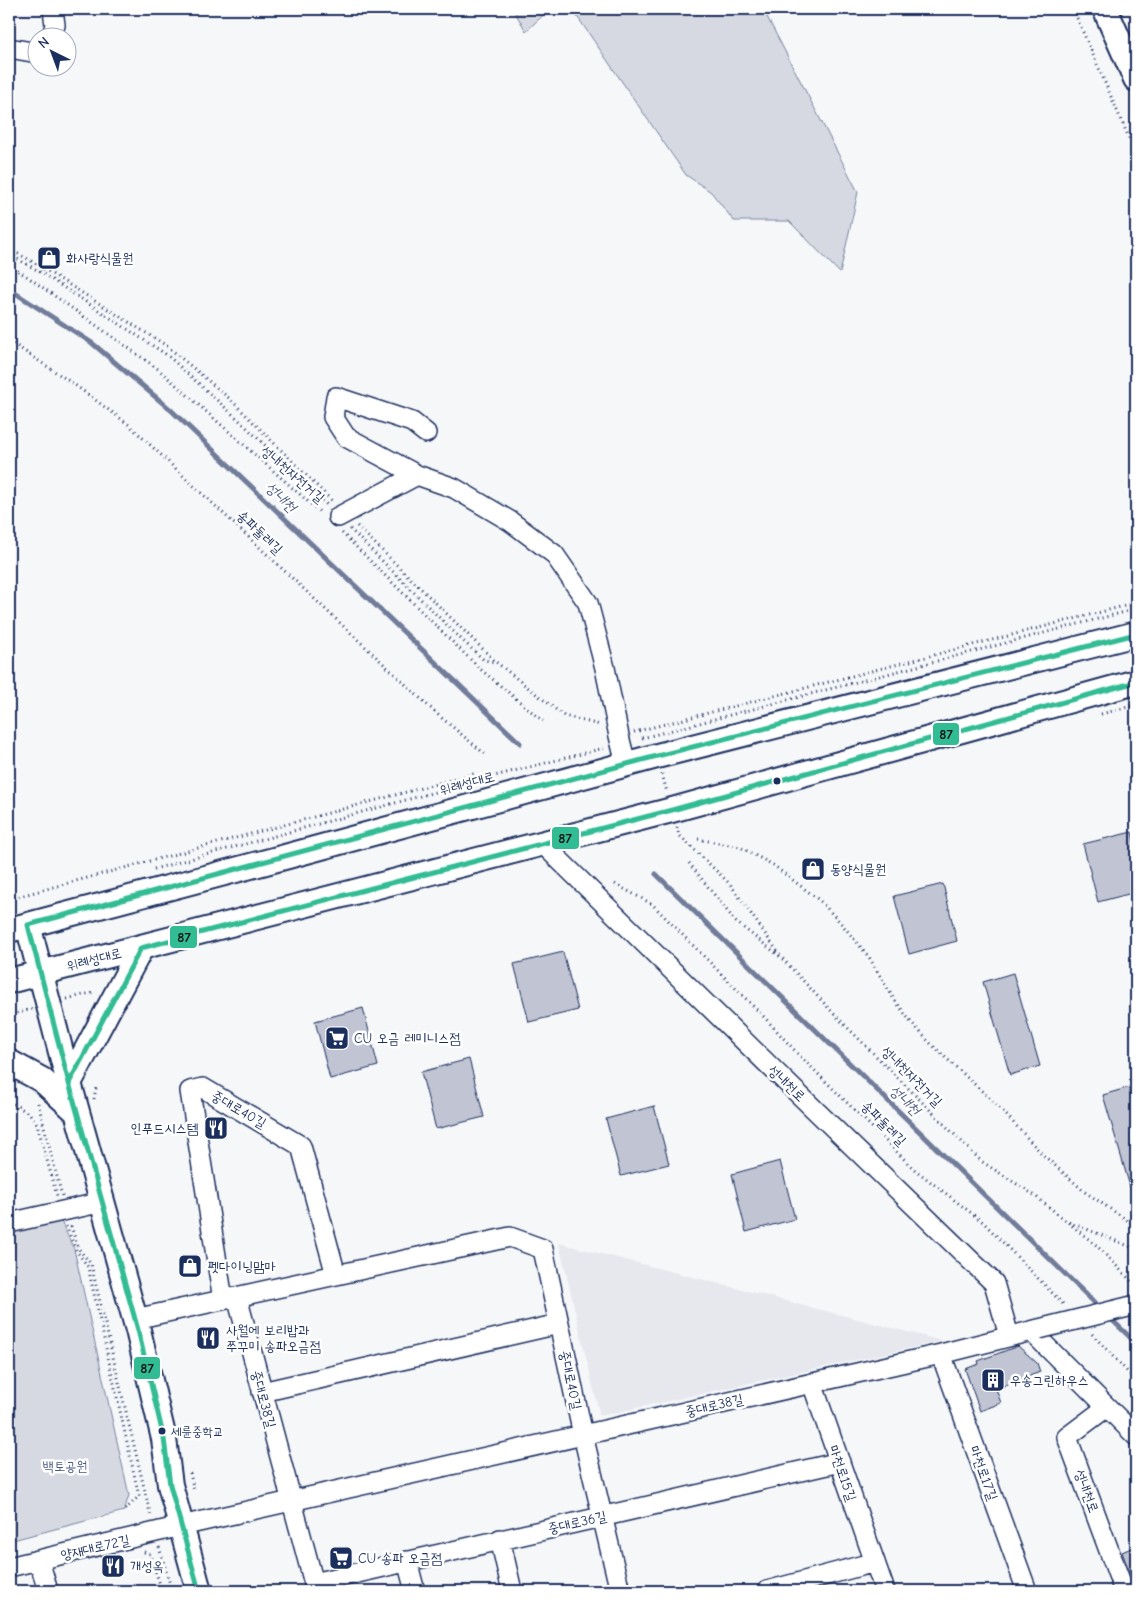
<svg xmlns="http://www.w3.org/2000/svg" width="1145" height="1600" viewBox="0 0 1145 1600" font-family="'Comic Neue','Poor Story',sans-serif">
	<rect width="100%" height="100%" fill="#f6f7f9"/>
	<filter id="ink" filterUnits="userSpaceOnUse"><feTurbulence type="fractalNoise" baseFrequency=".02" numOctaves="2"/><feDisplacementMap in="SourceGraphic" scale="10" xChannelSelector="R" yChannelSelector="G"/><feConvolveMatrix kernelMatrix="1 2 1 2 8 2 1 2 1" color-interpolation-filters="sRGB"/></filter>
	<g filter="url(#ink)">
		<path fill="#e6e8ee" d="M559 1243 943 1341 600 1416Z"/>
		<path fill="#d6d9e2" stroke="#7884a0" d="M513 9H550L526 31Z
			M572 9H763L858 192 840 273 789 221H734L711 192 686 175Z
			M59 1217 74 1249 129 1495 124 1511 9 1541V1229Z"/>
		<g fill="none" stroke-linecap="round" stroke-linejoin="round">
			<path stroke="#707c99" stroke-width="5" d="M9 289 92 343 171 410 520 743
				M656 874 1102 1310
				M1108 1316 1136 1343"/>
		</g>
		<path fill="#c0c4d3" stroke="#1b2f5e" d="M1132 832 1136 850V892L1098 902 1083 844Z
			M943 884 957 941 909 954 894 896Z
			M563 952 578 1010 529 1022 514 964Z
			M1013 973 1040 1066 1010 1075 983 982Z
			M363 1008 378 1066 330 1079 315 1021Z
			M469 1059 484 1117 436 1129 421 1072Z
			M1133 1086 1136 1098V1196L1133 1197 1103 1095Z
			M654 1106 669 1164 621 1176 606 1119Z
			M780 1161 795 1219 746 1232 732 1174Z
			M1018 1346 1037 1363 1040 1372 996 1389 1001 1403 980 1411 965 1369 979 1364 978 1361Z
			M1136 1546V1587H1135L1122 1552Z"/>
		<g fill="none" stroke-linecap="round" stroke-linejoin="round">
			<g stroke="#1b2f5e" stroke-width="22">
				<path id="minor" d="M51 38 55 25 53 9
					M9 48 32 52 38 49
					M426 433 412 422 336 397 333 417 346 437 417 475 454 488 510 521 554 554 588 603 605 668 619 736 626 764
					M338 517 417 475
					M543 844 783 1079 994 1283 1009 1336
					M9 1223 103 1202
					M237 1297 316 1591
					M223 1300 190 1091 203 1088 301 1146 336 1275
					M135 1319 510 1237 543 1249 583 1435 620 1591
					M1031 1331 1136 1436
					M941 1354 1027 1591
					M812 1383 885 1591
					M262 1392 559 1324
					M1107 1407 1067 1437 1124 1591
					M500 1539 512 1591
					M39 1560 48 1591
					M407 1561 415 1591
					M9 1567 181 1526 941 1354 1039 1329
					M314 1583 840 1462
					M767 1591 875 1562"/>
			</g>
			<g stroke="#1b2f5e" stroke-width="28">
				<path id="major" d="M1105 9 1136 79
					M28 925 69 1083 138 1330 164 1439 170 1485 199 1591
					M9 930 281 858 657 756 1136 634
					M9 981 672 810 1136 682
					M9 1062 42 1080 77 1112
					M69 1083 141 948"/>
			</g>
			<path stroke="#1b2f5e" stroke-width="3" stroke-dasharray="1 4" stroke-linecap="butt" d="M1073 9 1136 154
				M9 249 28 259 167 346 230 399 333 502
				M9 254 37 270 167 355 240 421 327 505
				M9 266 25 275 158 369 321 513
				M9 341 75 385 128 424 437 714 485 754
				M357 526 496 662 564 716 600 725
				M350 529 462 640 484 660 496 662
				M342 533 479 668 543 721
				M1101 714 1136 705
				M634 732 1136 603
				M642 738 1136 609
				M662 774 667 792
				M677 827 679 835 730 884 780 955
				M698 839 740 847 773 865 819 900 840 922 869 957 892 996 910 1021 931 1044 998 1106 1042 1154 1085 1192 1136 1226
				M689 863 736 922 782 958 835 1015 981 1161 1034 1195 1096 1245 1136 1286
				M154 869 479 780 604 748
				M615 884 652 904 765 1018 797 1053 914 1169 983 1222 1065 1306
				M9 899 477 773
				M67 999 95 992
				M9 1006 12 1015 9 1023
				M12 1015 32 1009
				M94 1099 96 1088
				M9 1101 30 1114 37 1124 57 1196
				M38 1103 62 1196
				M1069 1222 1136 1249
				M66 1226 76 1250 88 1267 139 1496 124 1511
				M71 1226 78 1248 91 1264 151 1517
				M1092 1334 1136 1381
				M190 1473 194 1491
				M159 1547 172 1591
				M144 1552 150 1554 162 1591"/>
			<use href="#minor" stroke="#fff" stroke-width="19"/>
			<use href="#major" stroke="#fff" stroke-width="24"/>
			<g stroke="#1b2f5e" stroke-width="22" stroke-linecap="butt">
				<path id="minor-bridge" d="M1039 1329 1136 1305"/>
			</g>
			<use href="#minor-bridge" stroke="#fff" stroke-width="19"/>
			<g stroke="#fff" stroke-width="9">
				<path id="bus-1" d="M69 1083 141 948 672 810 1136 682
					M199 1591 170 1485 164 1439 138 1330 69 1083 28 925 657 756 1136 634"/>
			</g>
			<use href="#bus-1" stroke="#31bc93" stroke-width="5"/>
		</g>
	</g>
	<defs>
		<g id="shop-square" transform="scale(1.25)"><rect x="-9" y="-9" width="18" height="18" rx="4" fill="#1b2f5e" stroke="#fff"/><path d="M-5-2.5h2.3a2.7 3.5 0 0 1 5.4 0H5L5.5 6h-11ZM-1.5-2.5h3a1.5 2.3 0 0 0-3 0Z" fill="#fff"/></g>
		<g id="supermarket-square" transform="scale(1.25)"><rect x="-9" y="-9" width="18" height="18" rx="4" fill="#1b2f5e" stroke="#fff"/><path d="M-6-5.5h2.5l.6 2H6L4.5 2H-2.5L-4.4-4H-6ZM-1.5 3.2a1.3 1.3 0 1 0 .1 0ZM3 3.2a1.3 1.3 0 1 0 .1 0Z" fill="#fff"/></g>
		<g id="restaurant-square" transform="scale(1.25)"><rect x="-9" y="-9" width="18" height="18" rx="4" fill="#1b2f5e" stroke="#fff"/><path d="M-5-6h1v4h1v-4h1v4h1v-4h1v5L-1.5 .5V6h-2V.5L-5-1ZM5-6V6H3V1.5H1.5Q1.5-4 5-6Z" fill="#fff"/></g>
		<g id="building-square" transform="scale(1.25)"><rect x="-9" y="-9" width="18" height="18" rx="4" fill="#1b2f5e" stroke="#fff"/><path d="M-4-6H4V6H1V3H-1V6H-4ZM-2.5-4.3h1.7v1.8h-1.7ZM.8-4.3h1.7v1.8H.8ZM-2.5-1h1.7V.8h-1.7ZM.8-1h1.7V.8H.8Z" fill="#fff"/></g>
	</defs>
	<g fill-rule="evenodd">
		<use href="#shop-square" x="49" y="258"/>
		<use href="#shop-square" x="813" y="869"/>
		<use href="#supermarket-square" x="337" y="1038"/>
		<use href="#restaurant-square" x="216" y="1128"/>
		<use href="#shop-square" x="190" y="1266"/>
		<use href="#restaurant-square" x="208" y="1338"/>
		<use href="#building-square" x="993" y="1380"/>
		<use href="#supermarket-square" x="341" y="1558"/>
		<use href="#restaurant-square" x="113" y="1566"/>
	</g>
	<g fill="#1b2f5e" stroke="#fff" stroke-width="2">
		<circle cx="777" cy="781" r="4.5"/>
		<circle cx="162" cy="1431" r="4.5"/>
	</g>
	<g text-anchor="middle" stroke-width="5" stroke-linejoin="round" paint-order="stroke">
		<g font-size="13" fill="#1b2f5e" stroke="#fff" text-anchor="start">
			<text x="171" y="1436">세륜중학교</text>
		</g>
		<g font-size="14" fill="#1b2f5e" stroke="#fff" text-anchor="start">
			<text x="66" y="263">화사랑식물원</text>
			<text x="830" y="874">동양식물원</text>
			<text x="354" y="1043">CU 오금 레미니스점</text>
			<text x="198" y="1133" text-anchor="end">인푸드시스템</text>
			<text x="208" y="1271">펫다이닝맘마</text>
			<text x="226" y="1335">사월에 보리밥과<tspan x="226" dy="16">쭈꾸미 송파오금점</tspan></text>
			<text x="1010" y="1385">우송그린하우스</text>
			<text x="358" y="1563">CU 송파 오금점</text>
			<text x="130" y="1571">개성옥</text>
		</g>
		<g font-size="14" fill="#1b2f5e" stroke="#fff">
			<text transform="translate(293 474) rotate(41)" y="5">성내천자전거길</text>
			<text transform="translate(260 532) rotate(43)" y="5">송파둘레길</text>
			<text transform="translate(467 783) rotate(-15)" y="5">위례성대로</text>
			<text transform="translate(94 959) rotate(-14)" y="5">위례성대로</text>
			<text transform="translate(912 1076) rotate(45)" y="5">성내천자전거길</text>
			<text transform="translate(787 1083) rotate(44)" y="5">성내천로</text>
			<text transform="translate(239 1109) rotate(30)" y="5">중대로40길</text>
			<text transform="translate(884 1123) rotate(45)" y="5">송파둘레길</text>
			<text transform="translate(571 1380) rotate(78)" y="5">중대로40길</text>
			<text transform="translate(264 1399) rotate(75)" y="5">중대로38길</text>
			<text transform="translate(714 1405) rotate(-13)" y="5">중대로38길</text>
			<text transform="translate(843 1473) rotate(71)" y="5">마천로15길</text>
			<text transform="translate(984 1473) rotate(70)" y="5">마천로17길</text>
			<text transform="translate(1087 1491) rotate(70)" y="5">성내천로</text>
			<text transform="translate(577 1522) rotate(-13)" y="5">중대로36길</text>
			<text transform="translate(95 1547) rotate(-13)" y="5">양재대로72길</text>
		</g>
		<g font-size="14" fill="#4a5a7f" stroke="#fff">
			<text x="65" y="1471">백토공원</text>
		</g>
		<g font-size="15" font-style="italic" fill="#4d5c81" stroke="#fff">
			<text transform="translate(281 497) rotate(44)" y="5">성내천</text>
			<text transform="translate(905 1100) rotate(44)" y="5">성내천</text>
		</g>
	</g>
	<g stroke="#fff" stroke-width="2">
		<rect x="932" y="722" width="28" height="24" rx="5" fill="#31bc93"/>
		<rect x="551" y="826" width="29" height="24" rx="5" fill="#31bc93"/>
		<rect x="169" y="925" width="29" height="24" rx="5" fill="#31bc93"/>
		<rect x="133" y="1356" width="28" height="24" rx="5" fill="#31bc93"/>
	</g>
	<g font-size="14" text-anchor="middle" font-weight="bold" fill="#111">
		<text x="946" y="739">87</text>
		<text x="565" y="843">87</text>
		<text x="184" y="942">87</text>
		<text x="147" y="1373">87</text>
	</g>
	<rect width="1145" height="1600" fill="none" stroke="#fff" stroke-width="30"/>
	<rect x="15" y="15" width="1115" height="1570" fill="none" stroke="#1b2f5e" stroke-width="2" filter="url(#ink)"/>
	<g transform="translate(52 52) rotate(318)"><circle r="24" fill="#ffffff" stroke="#a4acbf"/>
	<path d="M0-4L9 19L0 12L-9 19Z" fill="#1b2f5e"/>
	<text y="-8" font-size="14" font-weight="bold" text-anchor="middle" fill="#1b2f5e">N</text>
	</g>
</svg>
